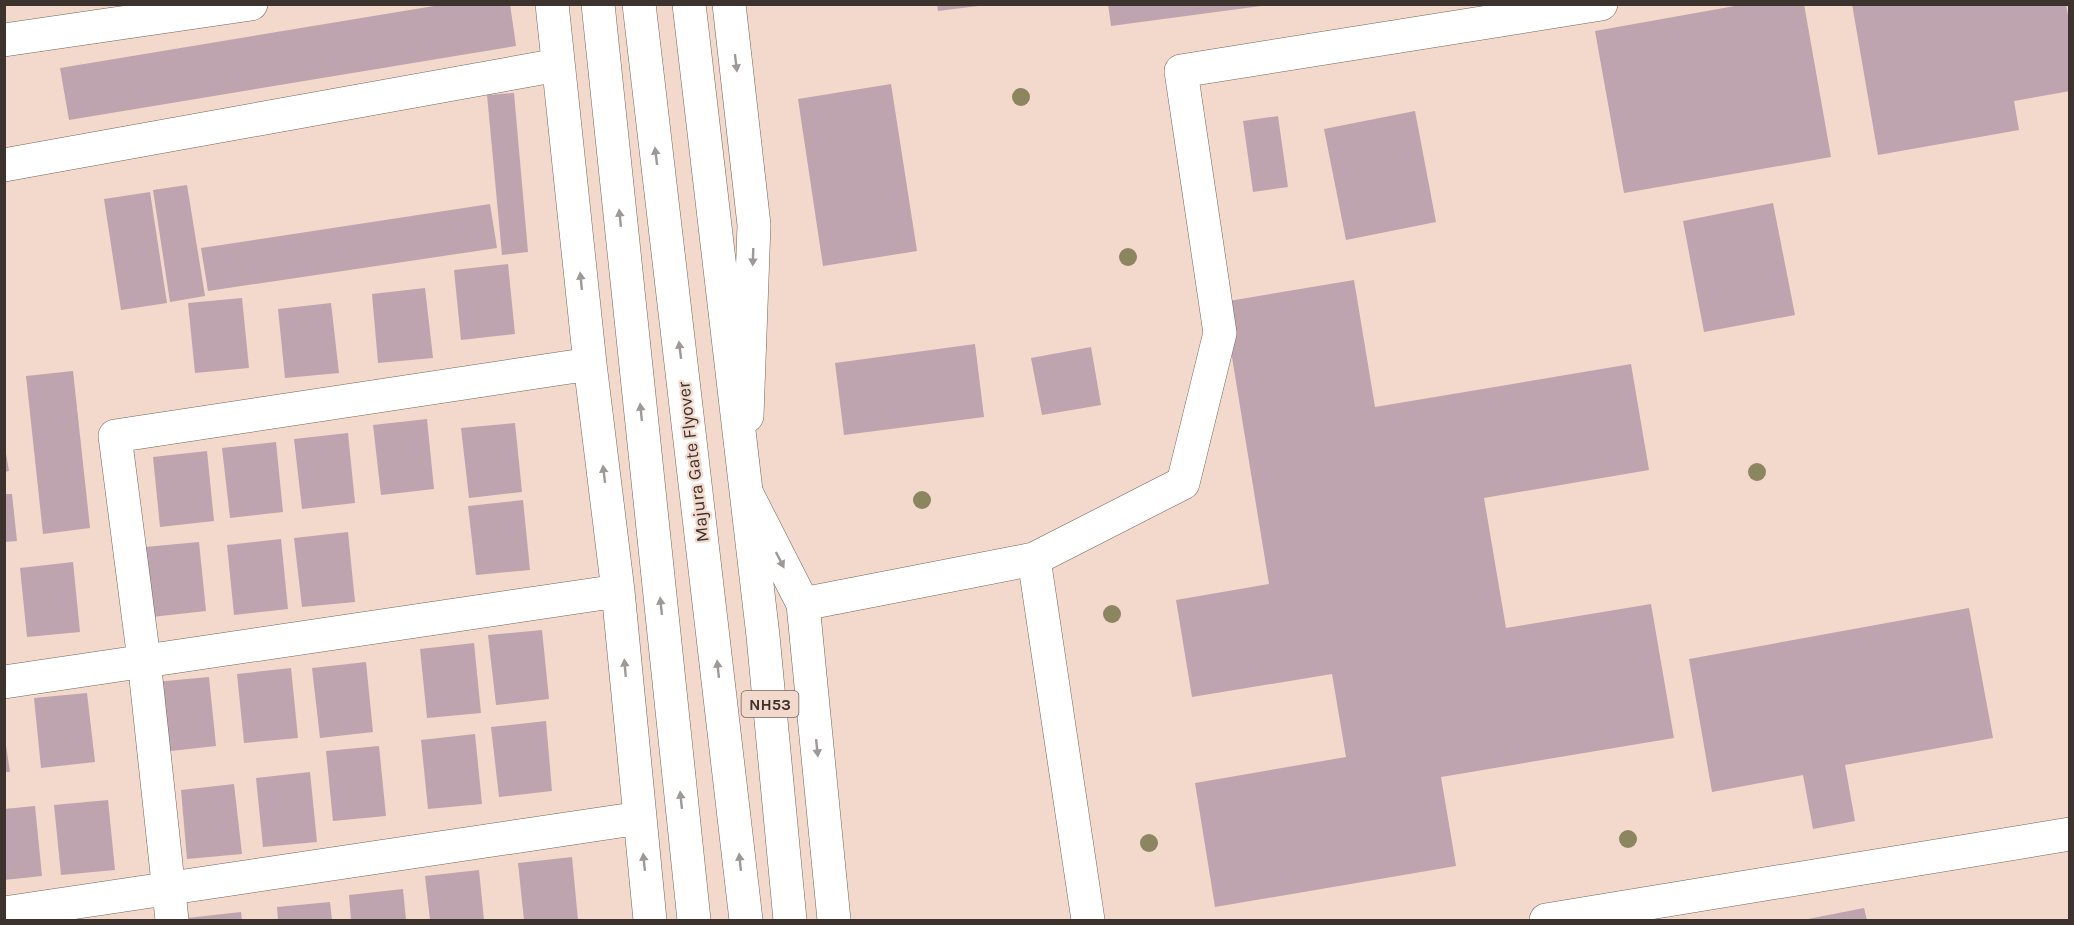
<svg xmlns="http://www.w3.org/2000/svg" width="2074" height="925" viewBox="0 0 2074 925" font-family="Karla,sans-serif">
	<rect width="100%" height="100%" fill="#f2d9cc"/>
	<path fill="#bda4af" d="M446 4H510L516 46 69 120 60 68Z
		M937 4H977L978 6 938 11Z
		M1108 4H1261V6L1111 26Z
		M1746 4H1804L1831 157 1624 193 1595 31Z
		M1852 4H2066L2070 28V91L2014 101 2019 130 1878 155Z
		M891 84 917 251 823 266 798 99Z
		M514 93 528 252 502 255 487 95Z
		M1415 111 1436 222 1346 240 1324 129Z
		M1278 116 1288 187 1253 192 1243 121Z
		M187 185 205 296 170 302 153 190Z
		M150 192 167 303 121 310 104 199Z
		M1773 203 1795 315 1704 332 1683 221Z
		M490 204 497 248 208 291 201 248Z
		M508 264 515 334 461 340 454 270Z
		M1354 280 1375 407 1631 364 1649 470 1484 498 1506 628 1651 604 1674 738 1441 777 1456 866 1215 907 1195 783 1346 757 1332 674 1192 697 1176 600 1269 584 1223 302Z
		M425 288 433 358 378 363 372 294Z
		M242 298 249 368 195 373 188 303Z
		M331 303 339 373 285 378 278 309Z
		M975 344 984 417 844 435 835 363Z
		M1091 347 1101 405 1042 415 1031 358Z
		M73 371 90 528 43 534 26 376Z
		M427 419 434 489 381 495 373 425Z
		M515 423 522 492 469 498 461 428Z
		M348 433 355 503 302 509 294 439Z
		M4 442 9 471 4 472Z
		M276 442 283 512 230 518 222 448Z
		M207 451 214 521 160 527 153 457Z
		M4 494H12L17 541 4 542Z
		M523 500 530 570 476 575 468 506Z
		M348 532 355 602 302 607 294 538Z
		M281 539 288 609 234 615 227 545Z
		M199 542 206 611 152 617 145 547Z
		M73 562 80 632 27 637 20 568Z
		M1969 608 1993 738 1845 765 1855 821 1813 829 1803 775 1712 792 1689 659Z
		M542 630 549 699 496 705 488 635Z
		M474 643 481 713 427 718 420 649Z
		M366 662 373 732 320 738 312 668Z
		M291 668 298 738 244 743 237 674Z
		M209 677 216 746 162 752 155 682Z
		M87 693 95 762 41 768 34 698Z
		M546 721 552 791 499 797 491 727Z
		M4 732 10 772H4Z
		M475 734 482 804 428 809 421 740Z
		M379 746 386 816 333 821 326 751Z
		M310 772 317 842 263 847 256 778Z
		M234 784 242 854 187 859 181 790Z
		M108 800 115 870 61 875 54 805Z
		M35 806 42 876 4 880V809Z
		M572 857 578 920H524L518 863Z
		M479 870 484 920H430L425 876Z
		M403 889 406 920H351L349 895Z
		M330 902 332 920H278L277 907Z
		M1864 908 1867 920H1808V919Z
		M241 912 242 920H187V918Z"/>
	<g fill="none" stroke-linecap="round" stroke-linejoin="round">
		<g stroke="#786358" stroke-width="34">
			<path id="minor" d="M552 4 590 364 618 591 650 920
				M729 4 754 225 747 416
				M4 40 251 4
				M4 165 558 65
				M748 496 803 604 834 920
				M1034 559 1088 920
				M803 604 1034 559 1183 483 1220 333 1181 71 1601 4
				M4 682 618 591
				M4 913 640 818
				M172 920 144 660 115 436 590 364
				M1546 920 2070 834"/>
		</g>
		<g stroke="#786358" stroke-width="34">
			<path id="highway" d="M598 4 694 920
				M639 4 746 920
				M689 4 763 636 790 920"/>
		</g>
		<use href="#minor" stroke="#fff" stroke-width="33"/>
		<use href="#highway" stroke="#fff" stroke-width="33"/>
	</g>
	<g fill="#8b8660">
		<circle cx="1021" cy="97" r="9"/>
		<circle cx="1128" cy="257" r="9"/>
		<circle cx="1757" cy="472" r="9"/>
		<circle cx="922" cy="500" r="9"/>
		<circle cx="1112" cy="614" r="9"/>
		<circle cx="1628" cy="839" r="9"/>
		<circle cx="1149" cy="843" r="9"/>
	</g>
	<defs><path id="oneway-solid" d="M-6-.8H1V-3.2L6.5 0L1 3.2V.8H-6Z" transform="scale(1.5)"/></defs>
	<g fill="#9e9996">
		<use href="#oneway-solid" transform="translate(736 63) rotate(83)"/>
		<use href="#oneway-solid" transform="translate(656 156) rotate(-97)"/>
		<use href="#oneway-solid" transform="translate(620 218) rotate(-96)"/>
		<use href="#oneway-solid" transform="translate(753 257) rotate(92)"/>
		<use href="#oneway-solid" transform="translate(581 281) rotate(-96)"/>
		<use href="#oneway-solid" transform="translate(680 350) rotate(-97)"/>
		<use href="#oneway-solid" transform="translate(641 412) rotate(-96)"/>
		<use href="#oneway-solid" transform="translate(604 474) rotate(-97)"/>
		<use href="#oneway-solid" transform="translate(780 560) rotate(63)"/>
		<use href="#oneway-solid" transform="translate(661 606) rotate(-96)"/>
		<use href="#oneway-solid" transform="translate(625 668) rotate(-95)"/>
		<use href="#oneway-solid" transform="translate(718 669) rotate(-96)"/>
		<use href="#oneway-solid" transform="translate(817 748) rotate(84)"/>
		<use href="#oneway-solid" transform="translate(681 800) rotate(-96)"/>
		<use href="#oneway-solid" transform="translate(644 862) rotate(-96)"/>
		<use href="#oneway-solid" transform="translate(740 862) rotate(-96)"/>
	</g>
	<g text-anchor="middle" stroke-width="4.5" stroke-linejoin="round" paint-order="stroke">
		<rect fill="#f2d9cc" stroke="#73655d" stroke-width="1.5" x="741.5" y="691" width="57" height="26" rx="4.5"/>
		<g font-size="16" font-weight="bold" fill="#3d332e">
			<text x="770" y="710">NH53</text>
		</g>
		<g font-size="18" fill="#3d332e" stroke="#f2d9cc">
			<text transform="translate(693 462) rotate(-97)" y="6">Majura Gate Flyover</text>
		</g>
	</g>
	<rect width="2074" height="925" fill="none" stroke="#3d332e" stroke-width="12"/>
</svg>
